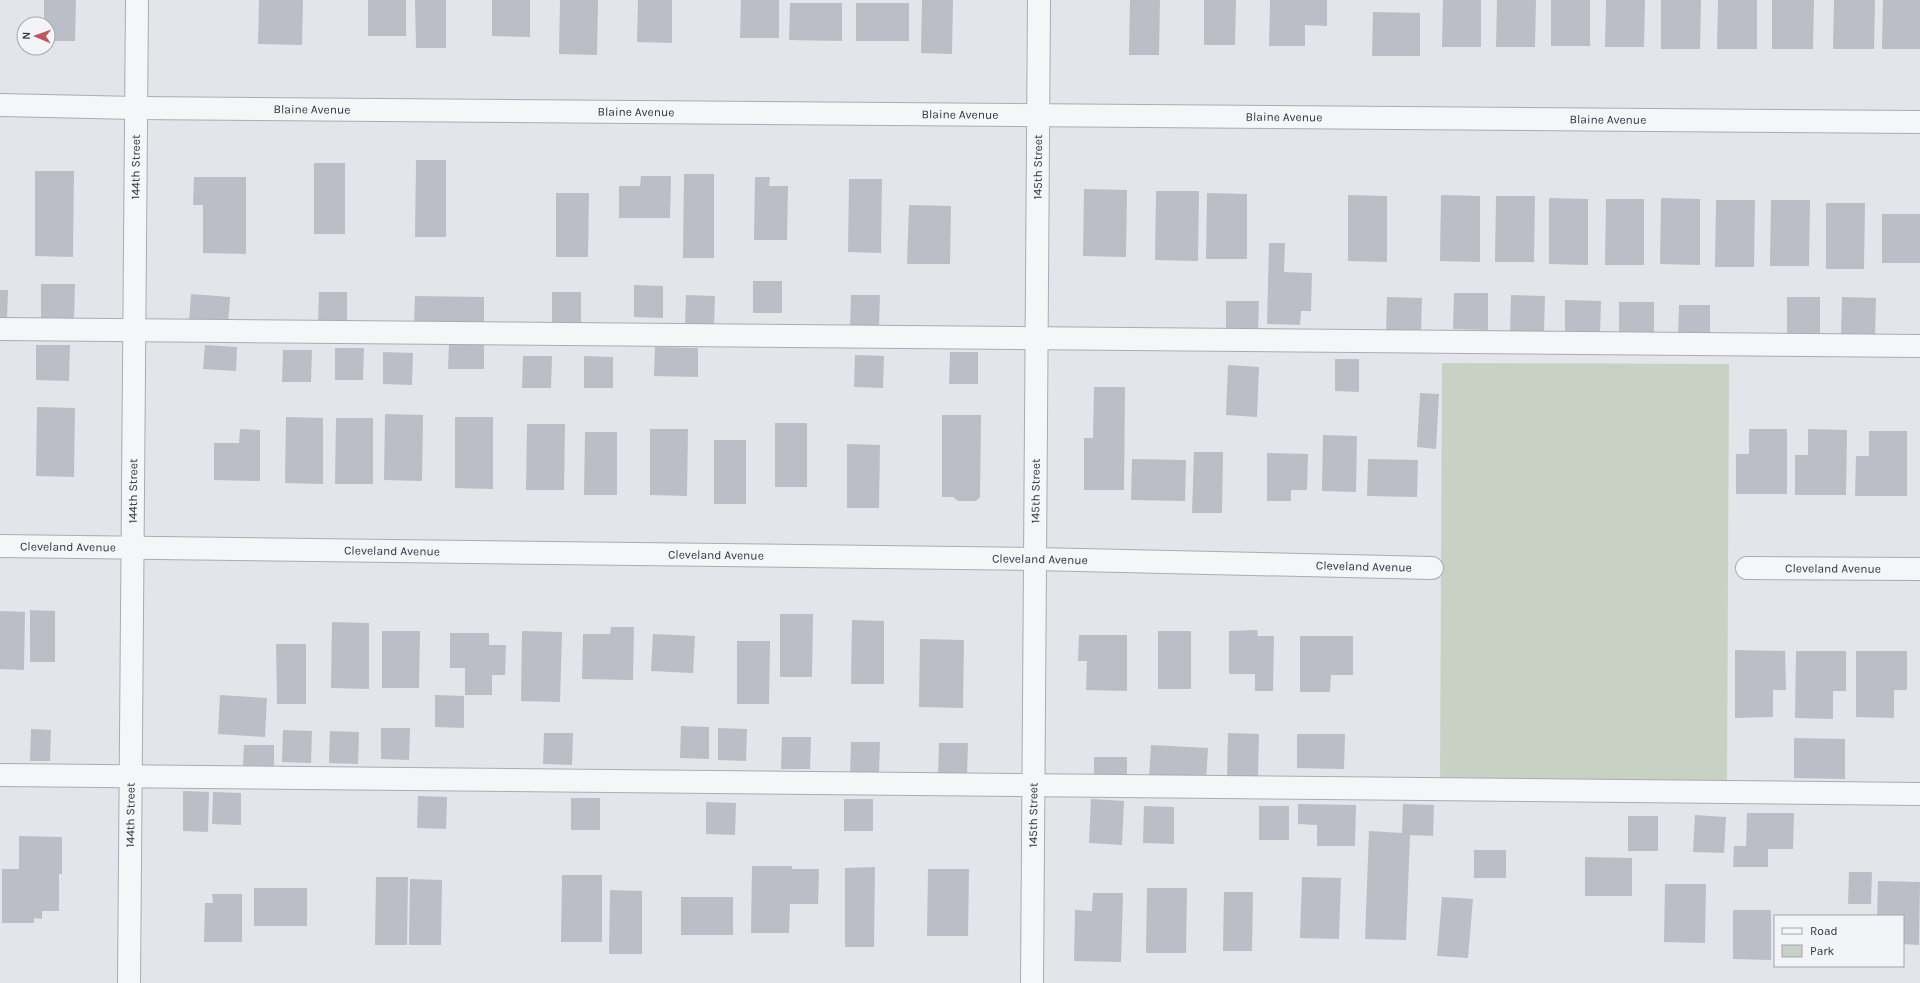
<svg xmlns="http://www.w3.org/2000/svg" width="1920" height="983" viewBox="0 0 1920 983" font-family="Karla,sans-serif">
	<rect width="100%" height="100%" fill="#e3e5ea"/>
	<path fill="#c7d2c5" d="M1442 363 1729 364 1727 785 1440 784Z"/>
	<path fill="#bbbec6" d="M44 0H76L75 41H48V24H44Z
		M259 0H303L302 45 258 44Z
		M368 0H406V36H368Z
		M415 0H446V48H416Z
		M492 0H530V37L492 36Z
		M560 0H598L597 55 559 54Z
		M638 0H672V43L637 42Z
		M741 0H779V38H740Z
		M922 0H953L952 54 921 53Z
		M1130 0H1160L1159 55H1129Z
		M1204 0H1236L1235 45H1204Z
		M1270 0H1327V26L1305 25V46H1269Z
		M1443 0H1481V47H1442Z
		M1497 0H1536L1535 47H1496Z
		M1551 0H1590V46H1551Z
		M1606 0H1645L1644 47H1605Z
		M1661 0H1701L1700 49H1661Z
		M1718 0H1757V49H1717Z
		M1772 0H1814L1813 49H1772Z
		M1834 0H1875L1874 49H1833Z
		M1883 0H1920V49H1882Z
		M790 3H842V41L789 40Z
		M856 3H909V41H856Z
		M1373 12 1420 13V56H1372Z
		M416 160H446V237H415Z
		M314 163H345V234H314Z
		M35 171H74L73 257 35 256Z
		M684 174H714V258H683Z
		M641 176H671L670 218H619V186H640Z
		M194 177H246V254L203 253V205H193Z
		M755 177H770L769 186H788L787 240H754Z
		M849 179H882L881 253 848 252Z
		M1084 189 1127 190 1126 257 1083 256Z
		M1156 191H1199L1198 261 1155 260Z
		M556 193H589L588 257H556Z
		M1207 193 1247 194V259H1206Z
		M1348 195 1387 196V262L1348 261Z
		M1441 195 1480 196V262L1440 261Z
		M1496 196H1535L1534 262H1495Z
		M1549 198 1588 199V265L1549 264Z
		M1661 198 1700 199V265L1660 264Z
		M1606 199H1644V265H1605Z
		M1716 200H1755L1754 267H1715Z
		M1771 200H1810L1809 266H1770Z
		M1826 203H1865L1864 269H1826Z
		M909 205 951 206 950 264H907Z
		M1882 214H1920V263H1882Z
		M1269 243H1285L1284 272 1312 273 1311 311H1301L1300 325 1267 324Z
		M753 281H782V313H753Z
		M41 284H75L74 320 41 319Z
		M634 285 663 286V318L634 317Z
		M0 290H8L7 319H0Z
		M319 292H347V324L318 323Z
		M552 292H581V324L552 323Z
		M1454 293H1488V330L1453 329Z
		M191 294 230 297 228 325 189 323Z
		M686 295 715 296 714 327H685Z
		M851 295H880L879 327H850Z
		M1511 295 1545 296 1544 333 1510 332Z
		M415 296 484 297V326L414 325Z
		M1387 297 1422 298 1421 333H1386Z
		M1787 297H1820V333H1787Z
		M1842 297 1876 298 1875 336 1841 335Z
		M1565 300 1601 301 1600 336 1565 335Z
		M1226 301H1259L1258 332H1226Z
		M1619 302H1654V335L1619 334Z
		M1679 305H1710V338L1678 337Z
		M449 344H484V369H448Z
		M36 345H70L69 381 36 380Z
		M205 345 237 347 236 371 203 369Z
		M655 347 698 348V377L654 376Z
		M335 348H364L363 380H335Z
		M283 350H312L311 382H282Z
		M383 352 413 353 412 385 383 384Z
		M950 352H978V384H949Z
		M855 355 884 356 883 388 854 387Z
		M523 356H552L551 388H522Z
		M584 356 613 357V388H584Z
		M1335 359H1359V392L1335 391Z
		M1228 365 1259 367 1257 417 1226 415Z
		M1094 387H1125L1124 490H1084V438H1093Z
		M1420 393 1439 394 1436 449 1417 447Z
		M37 407 75 408 74 477 36 476Z
		M385 414 423 415 422 481 384 480Z
		M942 415H981L980 497 976 501H958L953 497H942Z
		M286 417 323 418V484L285 483Z
		M455 417H493V489L455 488Z
		M336 418H373V484H335Z
		M775 423H807V487H775Z
		M527 424H565L564 490H526Z
		M240 429 260 430V481L214 480V443H239Z
		M650 429H688L687 496 650 495Z
		M1749 429H1787V494H1736V454H1749Z
		M1808 429 1847 430 1846 495H1795V455H1808Z
		M1869 431H1907V496H1855L1856 456H1869Z
		M585 432H617V495H584Z
		M1323 435 1357 436 1356 492 1322 491Z
		M714 440H746V504H714Z
		M847 444 880 445 879 508H847Z
		M1194 452H1223L1222 513H1192Z
		M1267 453 1308 454 1307 490H1291V501H1267Z
		M1132 459 1186 460 1185 501 1131 500Z
		M1368 459 1418 460 1417 497 1367 496Z
		M30 610 55 611V662H30Z
		M0 611 25 612 24 670 0 669Z
		M780 614H813L812 677H780Z
		M852 620 884 621V684H851Z
		M332 622 369 623V689L331 688Z
		M611 627H634L633 680 582 679 583 634H610Z
		M1257 630 1258 636H1274L1273 691H1255V674H1229V631Z
		M382 631H420L419 688H382Z
		M522 631 562 632 560 702 521 701Z
		M1158 631H1191V689H1158Z
		M450 633H489V645H506L505 675H492V695H465V668H450Z
		M653 634 695 636 693 673 651 671Z
		M1079 635H1127V691L1086 690 1087 661H1078Z
		M1300 636H1353V675H1331L1330 692H1300Z
		M920 639 964 640 963 708 919 707Z
		M737 641H770L769 704H737Z
		M276 644H306V704H277Z
		M1735 650 1785 651 1786 690H1773V717L1735 718Z
		M1796 651H1846V691H1833V719L1795 718Z
		M1856 651H1907V690H1894V718L1856 717Z
		M220 695 267 698 265 737 218 734Z
		M435 695 464 696V728L435 727Z
		M681 726 709 727V759L680 758Z
		M381 728H410L409 760 381 759Z
		M718 728 747 729 746 761 718 760Z
		M31 729 51 730 50 761H30Z
		M283 730 312 731 311 763 282 762Z
		M330 731 359 732 358 764 329 763Z
		M544 733H573L572 765 543 764Z
		M1228 733 1259 734 1258 778H1227Z
		M1297 734H1345L1344 769 1297 768Z
		M782 737H811L810 769H781Z
		M1794 738 1845 739V779L1794 778Z
		M851 742H880L879 774H850Z
		M939 743H968L967 775H938Z
		M244 745H274V766H243Z
		M1151 745 1208 748 1206 782 1149 778Z
		M1094 757H1127V777H1094Z
		M183 791 209 792 208 832 183 831Z
		M213 792 241 793V825L212 824Z
		M418 796 447 797 446 829 417 828Z
		M571 798H600V830H571Z
		M844 799H873V831H844Z
		M1091 799 1124 801 1122 845 1089 843Z
		M706 802 736 803 735 835 706 834Z
		M1298 804 1356 805 1355 846H1317V825L1298 824Z
		M1403 804 1434 805 1433 836 1410 835 1406 940 1365 939 1369 831 1402 833Z
		M1144 806 1174 807V844L1143 843Z
		M1259 806H1289V840H1259Z
		M1747 813H1794L1793 849H1768V867H1733L1734 846H1746Z
		M1695 815 1726 817 1724 853 1693 852Z
		M1628 816H1658V851H1628Z
		M19 836 62 837V874H59V911H42V919L34 918V923H2V869H19Z
		M1474 850H1506V878H1474Z
		M1585 857 1632 858V896H1585Z
		M752 866H792V869H819L818 904H790L789 933H751Z
		M875 867 874 947H845V868Z
		M928 869H969L968 936H927Z
		M1849 872H1872L1871 904H1848Z
		M562 875H602V942H561Z
		M376 877H408L407 945H375Z
		M1302 877 1341 878 1339 939 1300 938Z
		M410 879 442 880 441 945H409Z
		M1878 881 1920 882 1919 945 1903 944V916H1877Z
		M1665 884H1706L1705 943 1664 942Z
		M254 888H307V926H254Z
		M1147 888H1187L1186 953H1146Z
		M610 890 642 891V954H609Z
		M1224 892H1253L1252 951H1223Z
		M1093 893H1123L1121 962 1074 961 1075 910 1092 911Z
		M212 894H242V942H204L205 903H213Z
		M681 897H733V935H681Z
		M1442 897 1473 899 1468 958 1437 956Z
		M1733 910H1771V960L1733 959Z"/>
	<g fill="none" stroke-linecap="round" stroke-linejoin="round">
		<g stroke="#a9acb4" stroke-width="24">
			<g id="minor">
				<path id="s1" d="M0 105 136 108 1920 122"/>
				<path d="M0 329 1920 346"/>
				<path id="s2" d="M0 546 1035 559 1432 568"/>
				<path id="s3" d="M1747 568 1920 569"/>
				<path d="M0 775 1920 794"/>
				<path id="s4" d="M129 983 137 0"/>
				<path id="s5" d="M1032 983 1039 0"/>
			</g>
		</g>
		<use href="#minor" stroke="#f5f6f8" stroke-width="22"/>
	</g>
	<g text-anchor="middle" stroke-width="3" stroke-linejoin="round" paint-order="stroke">
		<g font-size="12" fill="#2d3240" stroke="#f2f4f7">
			<text dy="4" stroke="none"><textPath href="#s1" startOffset="312">Blaine Avenue</textPath></text>
			<text dy="4" stroke="none"><textPath href="#s1" startOffset="636">Blaine Avenue</textPath></text>
			<text dy="4" stroke="none"><textPath href="#s1" startOffset="960">Blaine Avenue</textPath></text>
			<text dy="4" stroke="none"><textPath href="#s1" startOffset="1284">Blaine Avenue</textPath></text>
			<text dy="4" stroke="none"><textPath href="#s1" startOffset="1608">Blaine Avenue</textPath></text>
			<text dy="4" stroke="none"><textPath href="#s4" startOffset="816">144th Street</textPath></text>
			<text dy="4" stroke="none"><textPath href="#s5" startOffset="816">145th Street</textPath></text>
			<text dy="4" stroke="none"><textPath href="#s4" startOffset="492">144th Street</textPath></text>
			<text dy="4" stroke="none"><textPath href="#s5" startOffset="492">145th Street</textPath></text>
			<text dy="4" stroke="none"><textPath href="#s2" startOffset="68">Cleveland Avenue</textPath></text>
			<text dy="4" stroke="none"><textPath href="#s2" startOffset="392">Cleveland Avenue</textPath></text>
			<text dy="4" stroke="none"><textPath href="#s2" startOffset="716">Cleveland Avenue</textPath></text>
			<text dy="4" stroke="none"><textPath href="#s2" startOffset="1040">Cleveland Avenue</textPath></text>
			<text dy="4" stroke="none"><textPath href="#s2" startOffset="1364">Cleveland Avenue</textPath></text>
			<text dy="4" stroke="none"><textPath href="#s3" startOffset="86">Cleveland Avenue</textPath></text>
			<text dy="4" stroke="none"><textPath href="#s4" startOffset="168">144th Street</textPath></text>
			<text dy="4" stroke="none"><textPath href="#s5" startOffset="168">145th Street</textPath></text>
		</g>
	</g>
	<rect x="1774" y="915" width="130" height="52" fill="#f2f4f7" stroke="#a3a6ae"/>
	<rect x="1782" y="928" width="20" height="6" fill="#f5f6f8" stroke="#a3a6ae"/>
	<text x="1810" y="935" font-size="12" fill="#2d3240">Road</text>
	<rect x="1782" y="945" width="20" height="12" fill="#c7d2c5" stroke="#a3a6ae"/>
	<text x="1810" y="955" font-size="12" fill="#2d3240">Park</text>
	<g transform="translate(36 36) rotate(272)"><circle r="19" fill="#f2f4f7" stroke="#a3a6ae"/>
	<path d="M0-3L7 15L0 10L-7 15Z" fill="#c0565b"/>
	<text y="-6" font-size="11" font-weight="bold" text-anchor="middle" fill="#2d3240">N</text>
	</g>
</svg>
